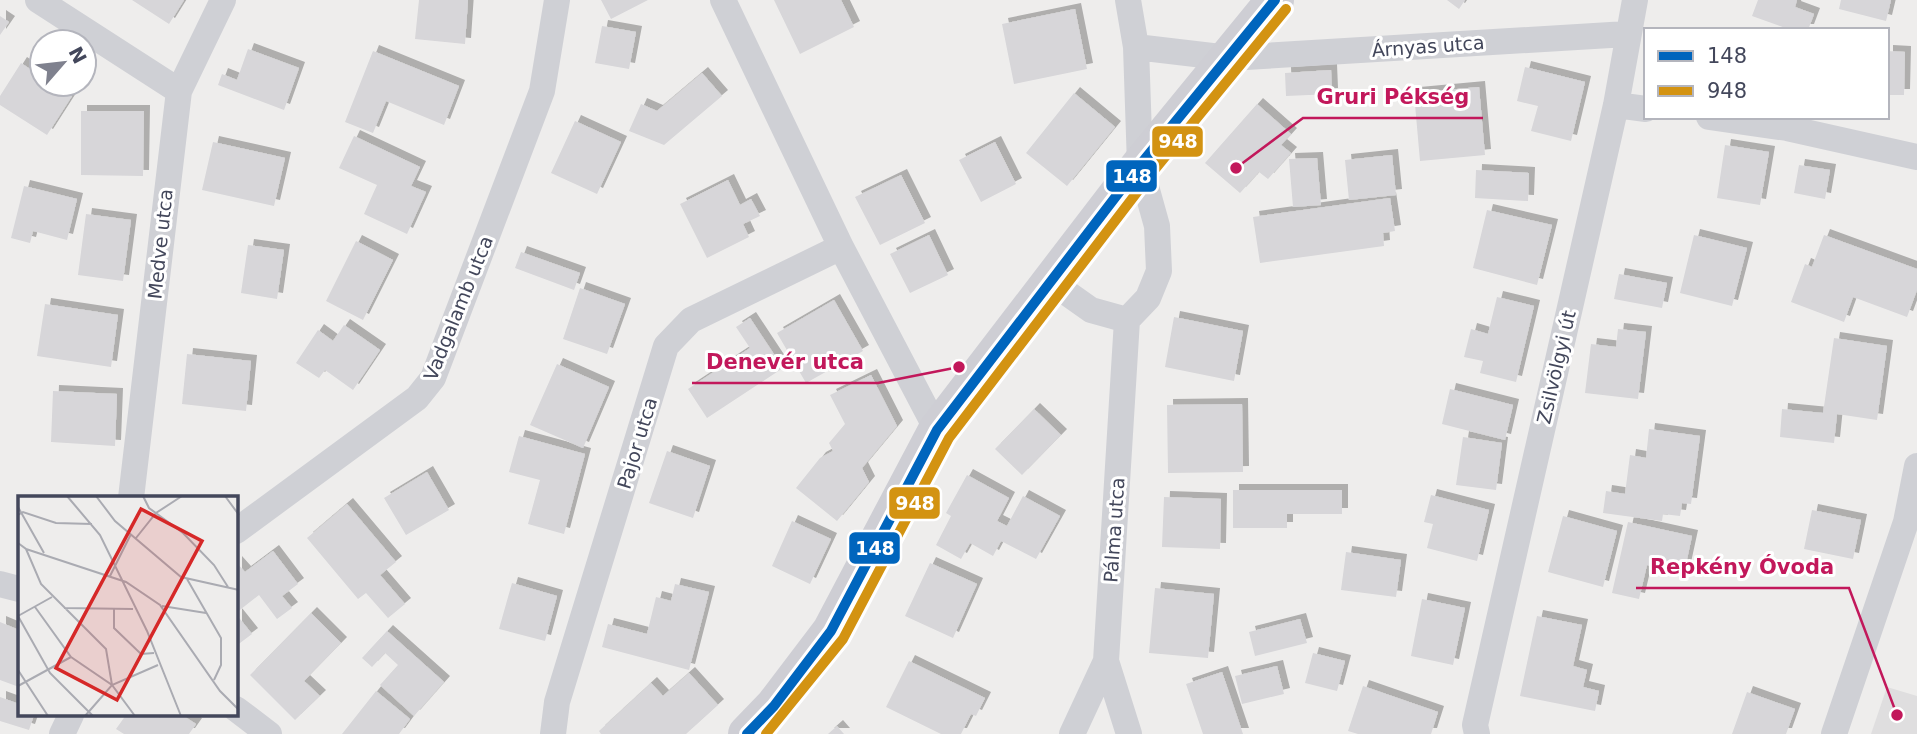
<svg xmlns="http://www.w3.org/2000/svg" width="1917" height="734" viewBox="0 0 1917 734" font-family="'DejaVu Sans',sans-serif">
	<defs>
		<filter id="shadow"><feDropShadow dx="6" dy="-6" stdDeviation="0" flood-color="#0004"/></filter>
	</defs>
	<rect width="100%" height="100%" fill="#eeedec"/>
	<path fill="#dfdedf" d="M1887 687 1917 696V734H1871Z"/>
	<path fill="#d7d6d9" filter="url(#shadow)" d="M132 0H184L169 24Z
		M419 0H468L465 44 415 39Z
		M601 0H648L611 19Z
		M774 0H841L854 27 800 54Z
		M1447 0H1465L1459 9Z
		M1758 0H1797L1795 7 1814 14 1808 30H1791L1752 16Z
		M1841 0H1891L1886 21 1839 9Z
		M1075 9 1087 69 1014 84 1002 24Z
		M0 16 9 22 0 35Z
		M602 26 636 32 629 69 595 63Z
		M248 49 299 68 284 110 218 85 222 74 237 80Z
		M373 51 459 86 444 125 386 101 373 133 345 122Z
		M1887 51 1905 52 1904 95H1887Z
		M21 63 42 77V84H53L72 96 47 135 0 105V96Z
		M1525 67 1585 82 1571 141 1531 131 1538 106 1517 101Z
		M1331 70 1332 94 1286 96 1285 73Z
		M702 73 722 96 664 145 629 131 641 104 657 111Z
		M1479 87 1485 155 1420 161 1414 93Z
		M1074 93 1115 127 1067 186 1026 153Z
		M1257 104 1291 134 1281 145 1291 153 1268 179 1259 172 1240 193 1205 163Z
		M81 111H144L143 176 81 175Z
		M575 121 621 142 597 194 551 173Z
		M354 136 420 167 411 186 426 192 407 234 364 214 377 185 339 168Z
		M213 142 285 158 274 206 202 190Z
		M995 142 1016 184 981 202 959 160Z
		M1725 145 1769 152 1760 205 1717 198Z
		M1392 155 1396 195 1349 200 1345 160Z
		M1317 158 1321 205 1293 207 1289 159Z
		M1799 165 1830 170 1825 199 1794 193Z
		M1476 170 1529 173 1528 201 1475 198Z
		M901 175 925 223 880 245 855 197Z
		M728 180 740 205 751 199 760 216 743 224 749 237 707 258 680 204Z
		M24 186 77 199 67 240 33 231 30 243 11 238Z
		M1390 198 1395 231 1383 233 1384 246 1260 263 1253 217Z
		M1487 210 1552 225 1537 285 1473 268Z
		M86 214 131 220 123 281 78 275Z
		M929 235 948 275 910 293 890 254Z
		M1694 235 1747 248 1732 306 1680 293Z
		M1824 235 1917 269V290L1907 317 1853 297 1844 322 1791 302 1805 264 1812 267Z
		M356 241 393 260 363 320 326 301Z
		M248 245 284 250 277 299 241 293Z
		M521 252 580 273 574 290 515 268Z
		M1619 274 1667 283 1662 308 1614 299Z
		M580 288 625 304 607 354 563 339Z
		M1497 297 1534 306 1516 382 1480 373 1483 361 1464 357 1471 329 1488 334Z
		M834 300 863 351 806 383 777 333Z
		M45 304 118 315 111 367 37 356Z
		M1174 317 1243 331 1234 381 1165 367Z
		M750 318 783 368 707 418 688 389 750 348 736 327Z
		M344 325 380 350 353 390 325 370 319 378 296 363 318 330 333 341Z
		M1618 329 1646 332 1638 399 1585 393 1591 344 1616 347Z
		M1834 338 1887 346 1877 420 1837 414 1834 443 1780 437 1782 409 1823 413Z
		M187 354 251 361 246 411 182 404Z
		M557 364 609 387 583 448 530 425Z
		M871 375 897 426 862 468 869 482 837 521 796 488 820 458 833 451 829 443 845 424 830 395Z
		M1450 389 1513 405 1505 440 1442 424Z
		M53 391 117 394 115 446 51 442Z
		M1242 404 1243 472 1168 473 1167 405Z
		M1034 409 1061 435 1022 475 995 449Z
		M1649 429 1700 436 1691 504 1682 503 1680 516 1663 514 1662 521 1603 513 1606 491 1625 494 1630 455 1646 458Z
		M519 436 585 454 564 534 528 524 540 480 509 472Z
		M1463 437 1502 443 1496 490 1456 485Z
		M667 451 710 466 693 518 649 503Z
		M427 472 449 510 406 535 384 498Z
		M967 475 1009 498 997 521 1007 526 1023 496 1060 516 1036 559 1001 541 993 556 970 543 961 559 936 545 951 516 946 513Z
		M1233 490H1342V514H1287V528H1233Z
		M1431 495 1489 510 1477 561 1427 548 1433 524 1424 522Z
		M1164 497 1221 499 1220 549 1162 547Z
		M347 504 396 562 380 575 405 604 388 618 366 593 358 599 307 538Z
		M1812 510 1861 520 1853 559 1804 549Z
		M1563 516 1617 531 1603 587 1548 572Z
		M792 521 831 539 810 584 772 566Z
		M1628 522 1692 536 1684 573 1647 565 1639 599 1612 593Z
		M273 551 298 584 282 596 292 608 277 619 259 595 236 613V562L245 572Z
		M1346 552 1401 560 1396 597 1341 590Z
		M930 563 977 584 953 638 905 616Z
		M512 583 557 596 545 641 499 629Z
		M675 584 709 592 689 670 602 647 608 624 647 634 656 597 671 601Z
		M1155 588 1214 594 1208 658 1149 653Z
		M1422 599 1465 608 1453 665 1411 656Z
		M311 613 341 643 304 681 320 696 295 720 250 675Z
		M236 614 252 634 236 646Z
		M1537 616 1582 625 1573 666 1587 670 1583 687 1599 691 1595 711 1520 696Z
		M1300 619 1307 643 1255 656 1249 632Z
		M0 622 19 630V687L0 680Z
		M387 631 444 682 414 716 380 685 398 665 385 653 372 667 362 658Z
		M1313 653 1345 661 1337 691 1305 683Z
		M909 661 985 698 976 716 971 714 961 734H941L886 707Z
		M1277 666 1284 694 1242 704 1235 676Z
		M1222 672 1243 734H1203L1186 684Z
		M689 673 718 705 686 734H601L599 731 651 683 663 696Z
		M1363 686 1438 712 1431 734H1358L1348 731Z
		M376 691 410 719 399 734H342Z
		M1747 692 1795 709 1786 734H1732Z
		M0 697 19 704V715H34L29 730 0 721Z
		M126 715H155L160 718 162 715H182L196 724 189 734H124L116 729Z
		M837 726 844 734H828Z"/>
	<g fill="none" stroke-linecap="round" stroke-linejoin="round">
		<path stroke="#cfd0d5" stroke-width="26" d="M38 0 179 91
			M723 0 841 247 937 430
			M1136 47 1229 58 1627 34
			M1616 105 1646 109
			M1709 117 1787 128 1917 157
			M1050 281 1091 310 1127 320
			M131 498 179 91 223 0
			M236 531 417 398 433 378 542 91 557 0
			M0 584 19 589
			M1106 661 1129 734
			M236 709 269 734
			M62 734 71 715
			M553 734 557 702 666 346 691 320 841 247
			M1072 734 1106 661 1127 320 1148 298 1159 271 1157 226 1140 165 1136 47 1128 0
			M1477 734 1475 725 1616 105 1635 0
			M1834 734 1906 522 1917 466"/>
		<path stroke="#ceced4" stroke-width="38" d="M747 734 774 706 831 631 937 430 1140 165 1275 0"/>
		<g stroke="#fff" stroke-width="16">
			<path id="bus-1" d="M747 734 774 706 831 631 937 430 1140 165 1275 0"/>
		</g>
		<g stroke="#fff" stroke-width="16">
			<path id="bus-2" d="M766 734 843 639 949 438 1151 174 1286 9"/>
		</g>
		<use href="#bus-1" stroke="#0065bd" stroke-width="10"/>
		<use href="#bus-2" stroke="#d39312" stroke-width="10"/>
	</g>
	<g text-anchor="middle" stroke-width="6" stroke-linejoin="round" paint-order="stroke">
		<g font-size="19" fill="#43475b" stroke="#fff">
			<text transform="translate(1428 46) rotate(-4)" y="7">Árnyas utca</text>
			<text transform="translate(160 244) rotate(-84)" y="7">Medve utca</text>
			<text transform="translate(458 308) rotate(-68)" y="7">Vadgalamb utca</text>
			<text transform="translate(1556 367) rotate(-77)" y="7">Zsilvölgyi út</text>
			<text transform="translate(637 443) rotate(-73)" y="7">Pajor utca</text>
			<text transform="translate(1114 530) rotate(-86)" y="7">Pálma utca</text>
		</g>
	</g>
	<g transform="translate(18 496)">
		<rect width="220" height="220" fill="#eeedec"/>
		<path fill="none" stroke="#aaabb2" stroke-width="2" d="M49 0 82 39 129 135 163 220M78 0 97 25 163 81 221 94M125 0 131 12 165 37 196 69 210 91M207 0 221 19M0 11 26 57M0 19 5 16 38 27 74 28M118 42 138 17 164 0M0 47 8 53 23 88 88 153 94 189M8 53 108 86 142 109 202 195 221 214M92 80 113 38M169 83 203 142V169L196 184M144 110 188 117M17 111 53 161 94 189 117 220M46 112 115 113M96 113V132L123 158 136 157M0 120 32 177 75 220M0 120 34 101M0 174 30 220M0 190 53 161M67 220 94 189 140 169"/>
		<path fill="#d62828" fill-opacity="0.15" stroke="#d62828" stroke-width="3.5" d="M123 13 184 45 99 204 38 172Z"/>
		<rect width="220" height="220" fill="none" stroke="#43475b" stroke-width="3.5"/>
	</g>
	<path fill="none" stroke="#c2185b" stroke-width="2.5" d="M1236 168L1303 118H1483M959 367L878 383H692M1897 715L1849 588H1636"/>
	<g fill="#c2185b" stroke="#fff" stroke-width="2.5">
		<circle cx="1236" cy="168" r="7"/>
		<circle cx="959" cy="367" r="7"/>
		<circle cx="1897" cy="715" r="7"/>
	</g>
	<g font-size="21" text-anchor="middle" font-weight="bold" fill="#c2185b" stroke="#fff" stroke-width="6" stroke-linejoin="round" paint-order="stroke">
		<text x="1393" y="104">Gruri Pékség</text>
		<text x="785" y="369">Denevér utca</text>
		<text x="1742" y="574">Repkény Óvoda</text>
	</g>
	<g stroke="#fff" stroke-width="2.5">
		<rect x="1151" y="125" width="53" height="33" rx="7" fill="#d39312"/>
		<rect x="1105" y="159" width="53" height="34" rx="7" fill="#0065bd"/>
		<rect x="888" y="486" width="53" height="34" rx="7" fill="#d39312"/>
		<rect x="848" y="531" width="53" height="34" rx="7" fill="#0065bd"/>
	</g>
	<g font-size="19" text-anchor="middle" font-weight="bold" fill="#fff">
		<text x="1178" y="148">948</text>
		<text x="1132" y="183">148</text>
		<text x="915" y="510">948</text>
		<text x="875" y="555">148</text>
	</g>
	<rect x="1644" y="28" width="245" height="91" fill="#ffffff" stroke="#b4b5bd" stroke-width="2"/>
	<rect x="1658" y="51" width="35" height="10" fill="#0065bd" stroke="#b4b5bd" stroke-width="2"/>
	<text x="1707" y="63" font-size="21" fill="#43475b">148</text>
	<rect x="1658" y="86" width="35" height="10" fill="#d39312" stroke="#b4b5bd" stroke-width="2"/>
	<text x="1707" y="98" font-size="21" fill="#43475b">948</text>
	<g transform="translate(63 63) rotate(62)"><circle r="33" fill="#ffffff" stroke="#b4b5bd" stroke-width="2"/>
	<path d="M0-5L12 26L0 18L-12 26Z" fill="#7f818e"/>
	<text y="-10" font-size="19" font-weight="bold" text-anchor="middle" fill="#43475b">N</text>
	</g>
</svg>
